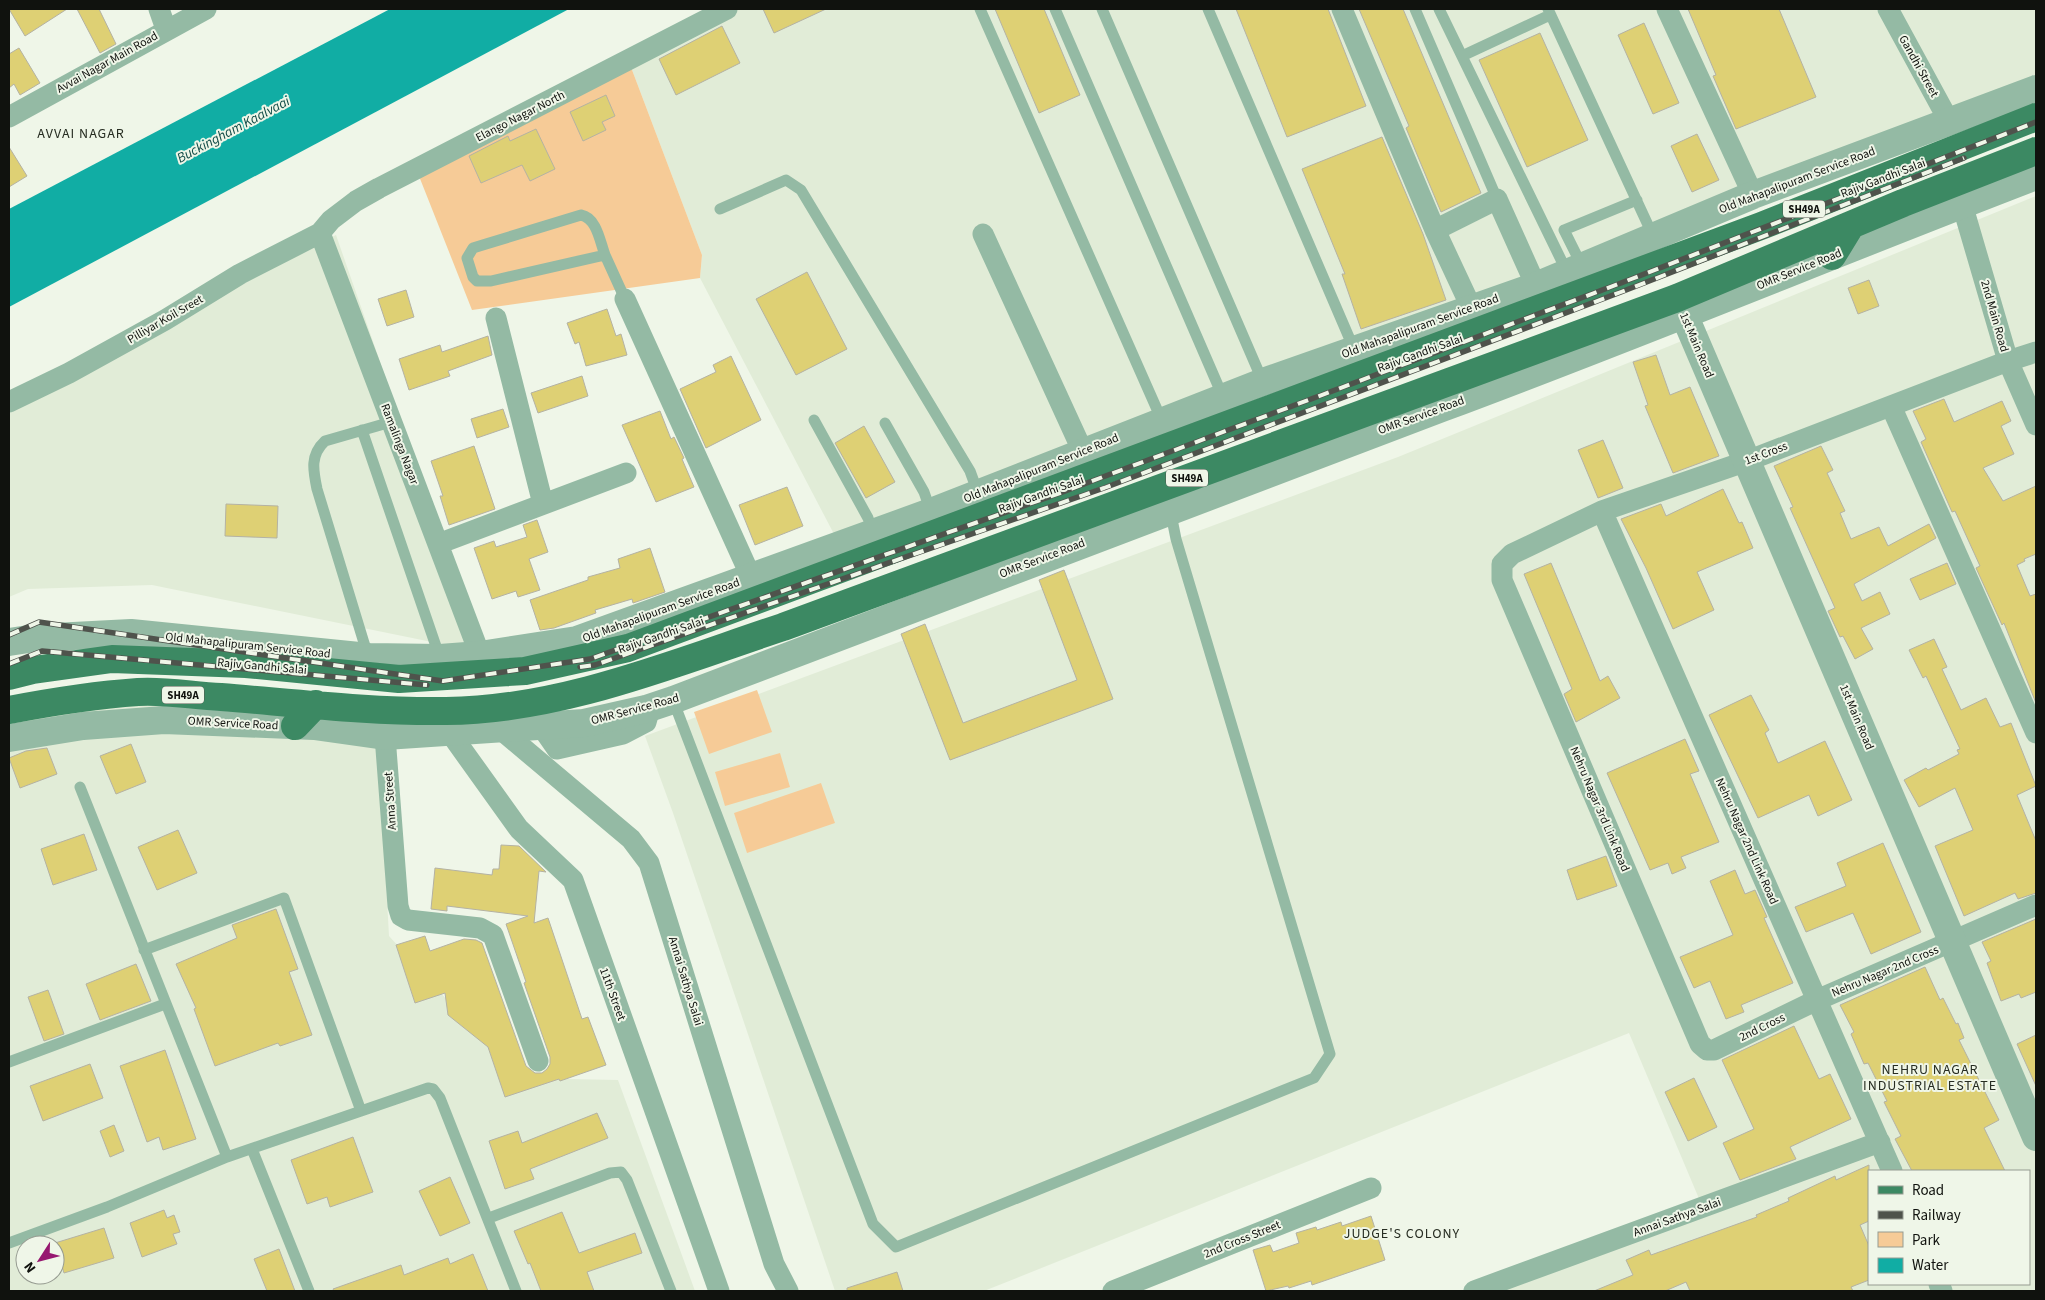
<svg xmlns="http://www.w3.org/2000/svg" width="2045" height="1300" viewBox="0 0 2045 1300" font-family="'Source Sans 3',sans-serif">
	<rect width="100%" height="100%" fill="#eff6e8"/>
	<path fill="#e1ecd7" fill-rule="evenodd" d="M719 9H2036V98L846 557 700 278 702 255 626 54Z
		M2036 196V1291H1466L1700 1201 1629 1033 984 1291H835L673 813 645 736 1398 457ZM1869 1171H2029V1284H1869Z
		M336 235 481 652 152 585 28 589 9 597V404L242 281Z
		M89 686 377 715 389 936 518 1078 618 1080 695 1291H9V715ZM25 1245H55V1275H25Z"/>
	<path fill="#f6cb97" d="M626 54 702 255 700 278 472 310 415 166Z
		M757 690 772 732 709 754 694 712Z
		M780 753 790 787 725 806 715 772Z
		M821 783 835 823 747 853 734 813Z"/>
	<path fill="#11ada4" d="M390 9H569L9 307V209Z"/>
	<path fill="#ded074" stroke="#b4b2a3" d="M9 9H67L25 36Z
		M77 9H99L116 44 100 53Z
		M763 9H826L774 33Z
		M995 9H1044L1080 95 1039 113Z
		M1236 9H1328L1366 106 1287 137Z
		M1359 9H1403L1481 193 1441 212 1406 128 1409 126Z
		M1688 9H1779L1816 97 1736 129 1713 76 1716 75Z
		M1644 23 1679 103 1653 114 1618 35Z
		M722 26 740 63 676 95 659 59Z
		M1540 33 1588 140 1527 167 1479 60Z
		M19 48 40 83 20 95 14 84 9 88V54Z
		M606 95 615 116 602 122 606 130 583 141 570 112Z
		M536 129 555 169 530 181 522 165 481 183 469 156 508 136 510 141Z
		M1697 134 1719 180 1692 192 1671 146Z
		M1382 137 1423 234 1446 300 1361 329 1342 274H1345L1302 169Z
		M9 147 27 176 9 187Z
		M807 272 847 349 796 375 756 299Z
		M1869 280 1879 306 1858 314 1848 288Z
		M406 290 414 317 387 326 378 299Z
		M607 309 616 336 621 334 627 355 586 366 579 342 575 344 567 323Z
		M488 336 492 355 448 371 450 376 409 390 399 359 440 345 442 352Z
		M1656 355 1670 395 1690 387 1719 456 1673 473 1645 406 1648 405 1633 362Z
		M731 356 761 420 706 448 680 389 716 372 713 365Z
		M582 376 588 396 538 413 531 393Z
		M1944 399 1954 422 2002 401 2011 421 2001 426 2014 454 1983 468 2003 501 2036 486V554L2024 559 2025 561 2017 565 2030 596 2036 594V703L2004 623 2002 625 1976 568 1980 566 1955 511 1952 512 1921 442 1926 439 1913 411Z
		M503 409 509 427 477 438 471 419Z
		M660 411 671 439 674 437 684 458 682 459 694 487 656 502 622 425Z
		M864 426 895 482 866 498 835 443Z
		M1603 440 1623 488 1598 498 1578 450Z
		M474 446 495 509 449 525 440 496H443L431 461Z
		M1821 446 1833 470 1827 473 1845 511 1840 513 1851 539 1879 527 1888 546 1929 524 1936 538 1854 584 1862 601 1880 592 1890 614 1861 628 1873 649 1855 659 1843 636 1840 637 1828 611 1835 608 1790 508 1793 507 1774 466Z
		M787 487 803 526 755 545 739 505Z
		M1723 489 1739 523 1742 522 1753 548 1697 572 1714 610 1673 629 1646 568 1621 519 1661 504 1666 516Z
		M226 504 278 506 277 538 225 536Z
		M537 520 548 552 529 559 540 590 518 597 516 591 492 599 474 548 494 541 496 547 527 537 523 525Z
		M650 548 665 592 633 603 632 599 595 610 596 613 554 628 540 630 530 600 588 580V577L620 568 618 559Z
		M1551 563 1600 681 1608 676 1620 698 1576 722 1564 694 1572 689 1524 574Z
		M1947 563 1956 584 1920 600 1910 579Z
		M1064 570 1113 699 950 760 901 634 925 624 963 723 1077 680 1039 580Z
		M1934 639 1947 667 1942 669 1961 710 1986 698 2000 727 2011 723 2036 786 2017 795 2036 841V893L2018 899 2015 893 1964 916 1935 846 1973 830 1955 788 1919 807 1904 780 1926 768 1928 770 1959 754 1957 750 1960 749 1926 676 1923 678 1909 650Z
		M1751 695 1769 730 1765 733 1778 763 1825 741 1852 800 1818 816 1809 795 1758 818 1709 715Z
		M1685 739 1699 771 1690 774 1719 842 1681 857 1686 868 1672 874 1668 863 1650 870 1607 773Z
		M131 744 146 782 116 794 100 756Z
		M47 748 57 774 20 788 9 758 26 751Z
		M178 830 197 873 157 890 138 847Z
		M84 834 97 870 53 885 41 849Z
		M1883 843 1921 932 1871 954 1853 913 1806 932 1795 907 1846 886 1837 863Z
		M501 845 519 846 546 872 539 871 534 923 548 918 582 1019 588 1017 606 1065 560 1081 559 1079 505 1097 488 1047 448 1015 445 993 415 1003 396 945 425 936 430 951 464 939 476 940 482 943 526 1066 535 1073H542L547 1069 550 1064V1057L524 983 526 982 506 924 528 916 447 906V911L431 909 435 868 492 875 493 869H499Z
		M1606 856 1617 886 1577 900 1567 870Z
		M1735 870 1745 894 1755 890 1767 917 1764 918 1793 983 1741 1005 1744 1012 1726 1019 1710 981 1694 988 1680 957 1733 935 1710 881Z
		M276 909 298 969 289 972 312 1035 280 1046 278 1043 215 1066 194 1009 196 1008 176 964 237 938 232 925Z
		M2036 919V992L2021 998 2019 994 2001 1001 1987 963 1991 961 1982 942Z
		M136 964 151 1001 100 1020 86 984Z
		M1925 967 1940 1000 1943 998 1956 1024 1958 1023 1964 1038 1959 1040 1999 1120 1984 1128 2005 1171H1912L1895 1139 1901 1136 1884 1102 1887 1101 1868 1063 1864 1064 1851 1034 1854 1032 1840 1005Z
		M48 990 64 1034 44 1041 28 997Z
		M1794 1026 1819 1079 1830 1074 1851 1119 1790 1147 1796 1159 1740 1180 1723 1143 1754 1129 1722 1060Z
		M2036 1035V1086L2017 1044Z
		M165 1050 196 1139 163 1150 159 1137 147 1142 120 1066Z
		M90 1064 103 1098 43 1121 30 1086Z
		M1694 1078 1717 1127 1688 1141 1665 1092Z
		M597 1113 608 1138 530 1169 534 1179 505 1189 489 1141 518 1131 522 1143Z
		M114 1125 124 1151 110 1157 100 1131Z
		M353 1137 373 1192 330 1207 327 1197 307 1204 291 1160Z
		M1869 1165V1221L1860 1225 1869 1246V1280L1851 1287 1853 1291H1690L1686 1282 1665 1291H1594L1633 1275 1626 1260 1649 1250 1651 1255 1757 1217 1756 1215 1789 1201 1788 1198 1835 1176 1836 1180Z
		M450 1177 470 1223 440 1236 419 1191Z
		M164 1210 167 1218 174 1215 180 1232 173 1234 177 1244 142 1257 130 1223Z
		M562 1212 579 1253 635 1233 642 1253 587 1272 594 1291H541L530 1263 528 1264 514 1231Z
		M1371 1216 1385 1260 1312 1285 1311 1281 1289 1288 1288 1286 1266 1291 1253 1250 1270 1245 1273 1252 1299 1243 1296 1233 1316 1227 1317 1230 1341 1222 1342 1226Z
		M104 1228 114 1258 64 1273 55 1243Z
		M279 1249 295 1291H267L254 1259Z
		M473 1254 488 1291H334L333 1289 401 1265 404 1275 448 1258 450 1264Z
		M897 1272 903 1291H847V1288Z"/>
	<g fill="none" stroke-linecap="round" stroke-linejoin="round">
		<path stroke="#94baa4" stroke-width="11" d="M980 9 1163 423
			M1055 9 1223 397
			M1102 9 1263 382
			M1208 9 1354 349
			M1415 9 1497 199
			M1439 9 1567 272
			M1548 9 1654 238
			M1462 56 1550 15
			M720 209 786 180 801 190 970 471 978 493
			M605 255C600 242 597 218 581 215L486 244 473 248 467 258 473 277 477 281H491L605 255 625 299
			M1582 266 1564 230 1637 200
			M814 420 868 518 873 532
			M885 423 924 492 931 512
			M362 430 440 658
			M368 656 317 489C313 470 310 455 325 441L391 422
			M673 700 873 1224 896 1247 1314 1078 1330 1054 1176 539 1170 509
			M80 787 227 1157
			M144 950 284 898 361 1111
			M9 1062 165 1004
			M252 1149 309 1291
			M489 1218 610 1173 621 1172 627 1180 671 1291
			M9 1243 107 1207 227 1157 428 1088 433 1089 440 1098 516 1291"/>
		<path stroke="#94baa4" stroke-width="21" d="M159 9 166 29
			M1342 9 1435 230 1471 307
			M1667 9 1753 195
			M1888 9 1950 123
			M9 117 206 9
			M1962 204 2008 361 2036 425
			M1435 230 1497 199 1536 286
			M320 233 480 655
			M983 234 1083 452
			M625 299 751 577
			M496 318 543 504
			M2036 352 2008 361 1747 461 1602 511 1512 554 1502 564V580L1700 1044 1707 1050H1714L1817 1000 2036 905
			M9 402 69 373 165 320 240 274 320 233 331 220 356 201 379 188 727 9
			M1891 406 2036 733
			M1602 511 1892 1171
			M438 544 626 473
			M541 726 557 749 623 734 646 722 650 708
			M499 728 631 839 649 863 774 1264 788 1291
			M448 730 519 829 573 880 719 1291
			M385 736 398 906 401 916 408 920 480 928 493 935 538 1061
			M1939 1284 1942 1291
			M1113 1291 1371 1188
			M1474 1291 1880 1142"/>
		<path stroke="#94baa4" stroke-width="28" d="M1677 298 2036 1137
			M9 642 35 638 131 633 369 657 440 658 480 655 577 640 931 512 1263 382 1536 286 1753 195 2036 89
			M9 738 83 726 164 720 314 726 385 736 584 723 646 709 673 700C929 601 1185 503 1442 408 1641 334 1838 252 2036 176"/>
		<path stroke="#3c8963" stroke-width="28" d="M1832 256 1851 225
			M9 676 33 670 112 659 246 664 399 679 525 671 628 648 1761 226 2036 117
			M9 710C51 702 95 695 138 692 165 690 194 696 221 697 296 703 371 712 446 711 562 710 674 663 783 627L1677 298 1903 203 2036 151
			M295 726 316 704"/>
		<g stroke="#4f534c" stroke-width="5.5">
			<path id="rail" d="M9 635 39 622 443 681 590 659 1060 493 1621 283 2036 122
				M9 664 42 651 427 685
				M580 667 595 665 1104 488 1621 292 1964 158"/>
		</g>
		<use href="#rail" stroke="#eff6e8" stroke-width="4" stroke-dasharray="11" stroke-linecap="butt"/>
	</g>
	<g text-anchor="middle" stroke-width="4" stroke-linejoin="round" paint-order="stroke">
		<g fill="#eff6e8" stroke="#53564f" stroke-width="1">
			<rect x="1783" y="200.5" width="42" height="17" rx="4"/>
			<rect x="1166" y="469.5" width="42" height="17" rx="4"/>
			<rect x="162" y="686.5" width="42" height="17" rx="4"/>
		</g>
		<g font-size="11" font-weight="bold" fill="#10120e">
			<text x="1804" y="213">SH49A</text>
			<text x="1187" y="482">SH49A</text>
			<text x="183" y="699">SH49A</text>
		</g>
		<g font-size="12" fill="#10120e" stroke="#eff6e8">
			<text transform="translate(107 62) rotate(-29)" y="4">Avvai Nagar Main Road</text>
			<text transform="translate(1919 66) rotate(61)" y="4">Gandhi Street</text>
			<text transform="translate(520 116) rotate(-27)" y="4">Elango Nagar North</text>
			<text transform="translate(1883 178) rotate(-21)" y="4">Rajiv Gandhi Salai</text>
			<text transform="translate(1797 180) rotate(-21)" y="4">Old Mahapalipuram Service Road</text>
			<text transform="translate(1799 269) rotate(-22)" y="4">OMR Service Road</text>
			<text transform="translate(1995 316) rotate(74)" y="4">2nd Main Road</text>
			<text transform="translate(165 319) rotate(-30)" y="4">Pilliyar Koil Sreet</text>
			<text transform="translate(1420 326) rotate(-20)" y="4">Old Mahapalipuram Service Road</text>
			<text transform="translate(1697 345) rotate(67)" y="4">1st Main Road</text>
			<text transform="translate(1420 353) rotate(-20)" y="4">Rajiv Gandhi Salai</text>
			<text transform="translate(1421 415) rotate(-20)" y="4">OMR Service Road</text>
			<text transform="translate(400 444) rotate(69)" y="4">Ramalinga Nagar</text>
			<text transform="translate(1766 453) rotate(-21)" y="4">1st Cross</text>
			<text transform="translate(1041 468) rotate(-22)" y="4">Old Mahapalipuram Service Road</text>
			<text transform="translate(1041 494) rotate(-20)" y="4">Rajiv Gandhi Salai</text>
			<text transform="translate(1042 558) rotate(-21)" y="4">OMR Service Road</text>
			<text transform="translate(661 610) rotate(-20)" y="4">Old Mahapalipuram Service Road</text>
			<text transform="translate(661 635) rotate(-19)" y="4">Rajiv Gandhi Salai</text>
			<text transform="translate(248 645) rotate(6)" y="4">Old Mahapalipuram Service Road</text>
			<text transform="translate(262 666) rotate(5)" y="4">Rajiv Gandhi Salai</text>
			<text transform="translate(635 709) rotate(-15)" y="4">OMR Service Road</text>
			<text transform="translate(1857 717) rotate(67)" y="4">1st Main Road</text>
			<text transform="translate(233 723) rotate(3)" y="4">OMR Service Road</text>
			<text transform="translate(390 801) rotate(-94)" y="4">Anna Street</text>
			<text transform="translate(1600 809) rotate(67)" y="4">Nehru Nagar 3rd Link Road</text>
			<text transform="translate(1747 841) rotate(66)" y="4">Nehru Nagar 2nd Link Road</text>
			<text transform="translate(1885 971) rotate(-23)" y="4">Nehru Nagar 2nd Cross</text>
			<text transform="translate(686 981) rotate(73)" y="4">Annai Sathya Salai</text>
			<text transform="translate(613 994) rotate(70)" y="4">11th Street</text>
			<text transform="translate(1762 1027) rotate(-26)" y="4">2nd Cross</text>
			<text transform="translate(1677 1217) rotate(-20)" y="4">Annai Sathya Salai</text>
			<text transform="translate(1242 1239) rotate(-22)" y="4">2nd Cross Street</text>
		</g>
		<g font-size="14" font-style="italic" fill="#0f4a46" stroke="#eff6e8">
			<text transform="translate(233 129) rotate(-28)" y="5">Buckingham Kaalvaai</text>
		</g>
		<g font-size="14" letter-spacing="1" fill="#272d22" stroke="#eff6e8">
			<text x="81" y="138">AVVAI NAGAR</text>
			<text x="1930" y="1074">NEHRU NAGAR<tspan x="1930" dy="16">INDUSTRIAL ESTATE</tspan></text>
			<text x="1402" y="1238">JUDGE'S COLONY</text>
		</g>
	</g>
	<rect width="2045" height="1300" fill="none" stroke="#10120e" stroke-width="20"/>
	<rect x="1868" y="1170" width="162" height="115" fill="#eff6e8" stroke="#969b91"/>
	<rect x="1878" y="1186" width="25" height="8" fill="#3c8963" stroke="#969b91"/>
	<text x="1912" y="1195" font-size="15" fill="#10120e">Road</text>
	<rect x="1878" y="1211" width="25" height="8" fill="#4f534c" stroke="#969b91"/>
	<text x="1912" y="1220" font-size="15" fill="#10120e">Railway</text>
	<rect x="1878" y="1232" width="25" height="15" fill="#f6cb97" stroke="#969b91"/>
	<text x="1912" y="1245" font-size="15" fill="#10120e">Park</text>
	<rect x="1878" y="1258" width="25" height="15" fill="#11ada4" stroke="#969b91"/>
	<text x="1912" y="1270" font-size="15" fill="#10120e">Water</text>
	<g transform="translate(40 1260) rotate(234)"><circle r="24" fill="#eff6e8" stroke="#969b91"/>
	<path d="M0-4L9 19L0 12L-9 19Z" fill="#961770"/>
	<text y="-8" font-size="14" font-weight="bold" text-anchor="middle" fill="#10120e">N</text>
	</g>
</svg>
